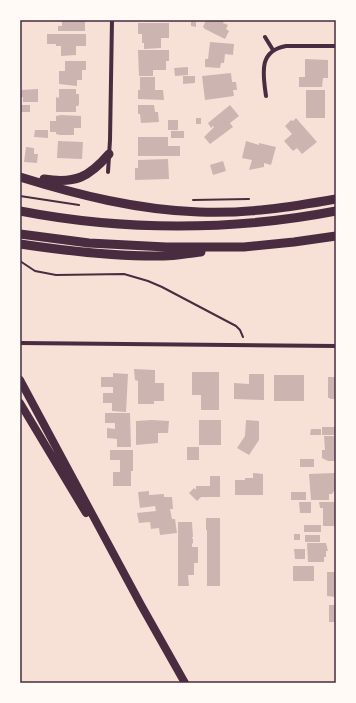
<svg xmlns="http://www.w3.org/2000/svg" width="356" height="703" viewBox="0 0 356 703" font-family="'Open Sans',sans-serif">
	<rect width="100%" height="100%" fill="#f7e1d7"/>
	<path fill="#ccb4b1" d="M62 20H85V31H58V26H62Z
		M182 20H194V22H196V27L191 26V21H182Z
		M206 20H225L223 23 228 25 226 29 229 31 225 39 205 29 203 27Z
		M138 23H169V38H161V48L144 49V43H142V34H138Z
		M47 34H86V46H76V55L61 56V46H56V44H47Z
		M210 42 234 44 233 55 225 54 224 63H221L220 68 205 67V59H208Z
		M138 50H169V61H166V70H153V76H139Z
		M305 59 328 60V78H323L322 87H299V77H305Z
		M65 61H86V70H82V80H77V86L59 84V71H65Z
		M188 67V75L175 76 174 68Z
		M231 73 232 82H236L237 90H233L234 96 205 100 202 76Z
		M183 76H195V83L183 84Z
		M140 77H155V90H163L164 100 138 99V90H140Z
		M38 89V102H23V97H20V90Z
		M59 89H76V94H79V104L78 106H76V112H56V97L59 98Z
		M306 90H325V118H306Z
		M20 105H30V112H20Z
		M138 105H154L155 112H158L159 122 141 123 140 114H138Z
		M230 105 239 116 230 123 233 127 210 144 204 137 214 127 213 126 211 128 208 123Z
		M61 115 81 116V128H74V135H60L56 134V132H50V121H56V116Z
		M196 118H201V124H196Z
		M296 118 317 142 302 154 297 148 293 151 284 141 292 134 285 126 291 120 293 121Z
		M168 120H178V130H168Z
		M35 130H48V138L34 137Z
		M171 131H184V138H171Z
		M138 137H168V146H180V156H138Z
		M58 141 83 142 82 159 57 158Z
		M246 141 259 145V143L276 147 271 165 264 163V167L249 170 252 160 242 158Z
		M26 147 34 148V154H38L37 163 24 162Z
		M168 159 169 179 135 180V168H138V160Z
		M223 161 226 171 213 175 210 165Z
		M134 369 155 370V383H164V401H154V404H138V381L135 380Z
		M192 372H219V410H201V395H192Z
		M113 373 128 374 126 412 112 411V403H103V393H113V387H101V377H113Z
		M249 374H264V400L234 399V383L249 384Z
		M274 375H304V401H274Z
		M328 377H336V399H330V398H328Z
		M105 413H130L131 447H117V439L107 438V428L115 429V423H105Z
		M152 420 169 421 168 433H158V443L136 445V421Z
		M199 420H221V445H199Z
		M246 420 259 421V440L249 455 237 448 245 436Z
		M322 427H336V435H322Z
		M311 429H321V435H310Z
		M324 436H336V461H328L322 458V450H325Z
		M187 447H199V460H187Z
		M110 450H133V471H131V486H113V472H120V460H110Z
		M300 459H314V467H300Z
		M253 473 263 474V495H235V480H245V478H253Z
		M335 473V490L332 494H329V500H311L309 474Z
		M210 476H220V497H201L197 501 189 493 194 488 196 490V486H210Z
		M149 491V495L164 494V497H172L173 509H170L172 519H175L177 533 160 535 159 528 151 529 150 522 139 523 137 513 156 511 155 506 140 508 138 492Z
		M291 492H306V500H291Z
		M299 502H311V513H300Z
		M319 502H336V526H323V508H320Z
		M206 518H220V586H207V530H206Z
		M178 522H192L193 537H192V538L193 539V544L192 543V547H198V563H194V575H188L189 586H178Z
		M304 525H321V532H304Z
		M294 534H300V540H294Z
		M305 535H320V542H305Z
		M307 543H326L328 551H326V557H324V562H308Z
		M294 549H305V559H295Z
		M293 566H314V581H293Z
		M327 572H336V597L327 596Z
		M329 605H336V622H329Z"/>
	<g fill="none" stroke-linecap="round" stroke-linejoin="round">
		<path stroke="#4a2c40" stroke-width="2" d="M20 196 79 205
			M193 200 249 199
			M20 261 35 271 56 275 124 274 148 281 162 287 236 326 240 330 243 337"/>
		<path stroke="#4a2c40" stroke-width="4" d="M265 37 273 50
			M266 96C263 74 258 51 286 46H336
			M108 172 110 140 112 20
			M20 343 336 346"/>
		<path stroke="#4a2c40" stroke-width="8" d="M20 380 141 605 185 683
			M20 403 86 513"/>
		<path stroke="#4a2c40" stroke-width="9" d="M20 177C78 195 138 210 199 212 245 214 291 207 336 199
			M44 179C76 184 89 177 109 154
			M20 211C123 231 233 231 336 211
			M20 234 89 243 166 247H244L294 242 336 236
			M20 244C67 251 116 257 164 256 176 256 189 253 201 252"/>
	</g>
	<rect width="356" height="703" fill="none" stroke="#fffaf5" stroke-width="42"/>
	<rect x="21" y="21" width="314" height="661" fill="none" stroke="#4a2c40" stroke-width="1.5"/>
</svg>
